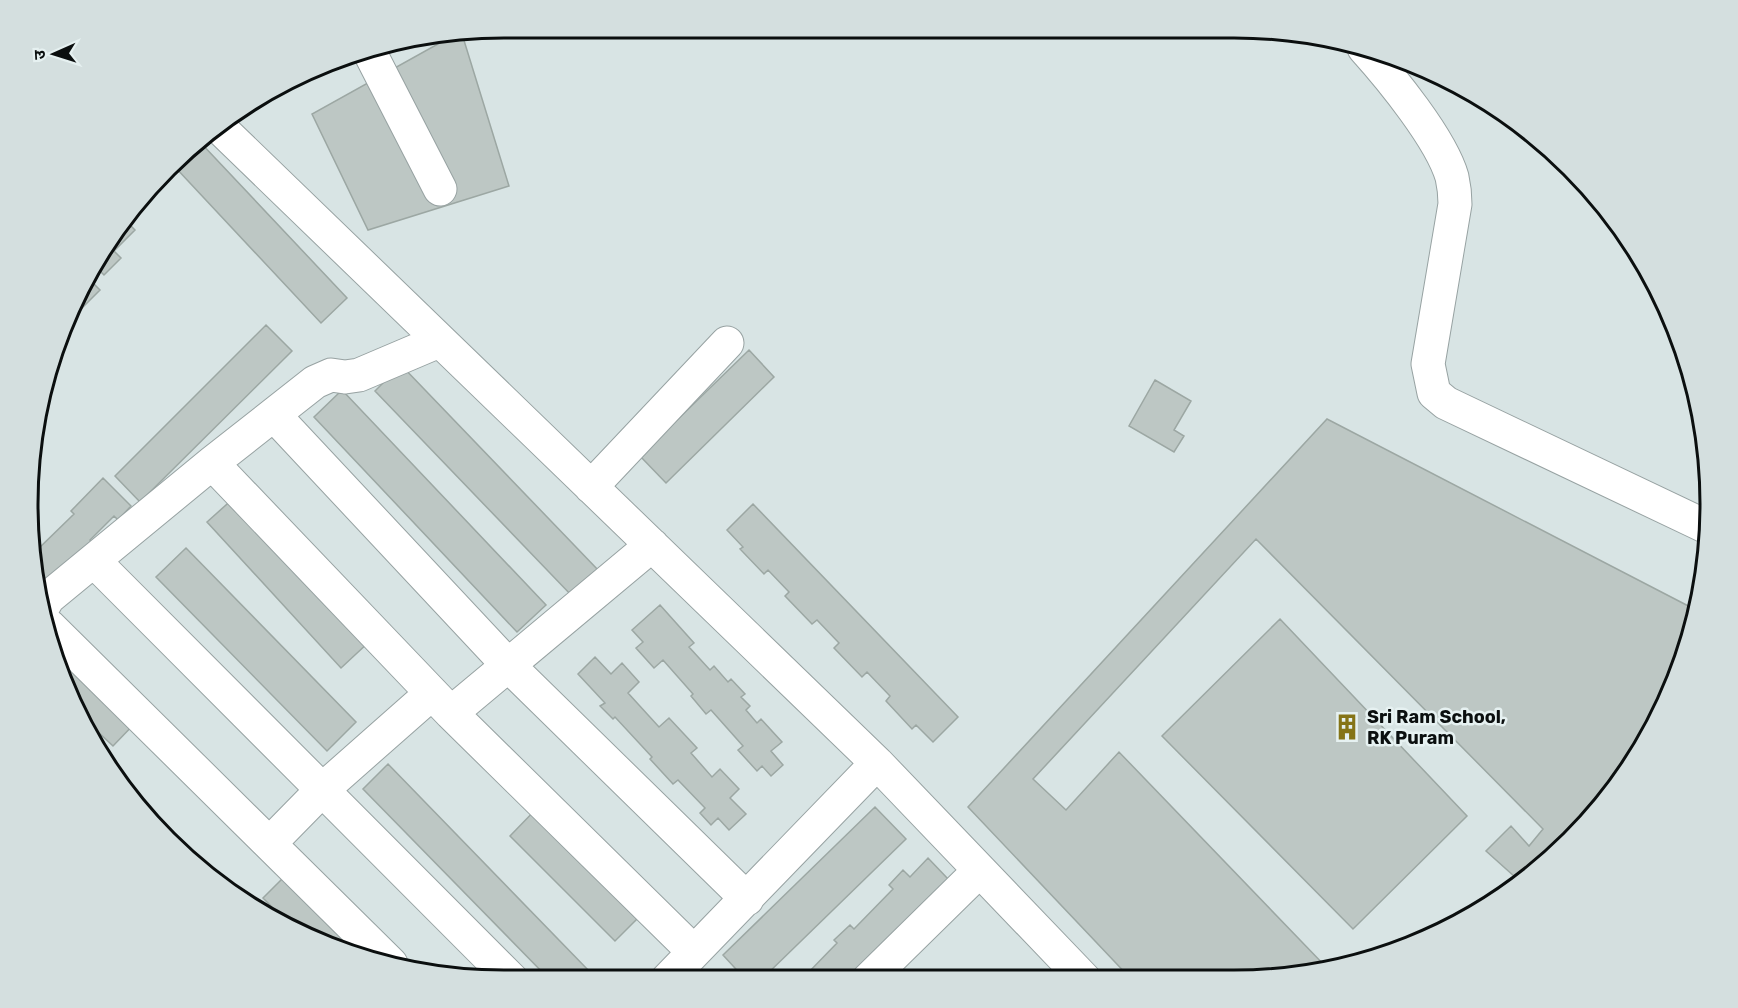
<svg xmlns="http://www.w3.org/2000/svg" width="1738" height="1008" viewBox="0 0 1738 1008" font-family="Rubik,'Noto Sans Devanagari',sans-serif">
	<rect width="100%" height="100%" fill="#d8e4e4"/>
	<path fill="#bdc7c4" stroke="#9ca7a3" stroke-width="1.5" fill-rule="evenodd" d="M462 34 509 186 368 230 312 114 454 35Z
		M199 141 347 298 321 323 175 167Z
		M125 220 135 230 114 251 121 258 104 275 95 266 108 239Z
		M89 279 100 290 72 318Z
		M266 325 292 351 140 502 115 476Z
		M749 350 774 377 666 483 640 456Z
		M401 365 599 571 573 597 375 391Z
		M1155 380 1191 401 1174 430 1184 436 1174 452 1129 426Z
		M342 390 546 605 517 632 314 417Z
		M1327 419 1698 611 1675 686 1631 769 1571 842 1473 917 1387 956 1266 980H1132L968 807Z
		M103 478 131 506 118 520 114 516 90 540 93 544 41 589 32 550 35 547 37 550 74 514 71 511Z
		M236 496 370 641 341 668 207 522Z
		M753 504 958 717 933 742 916 725 912 729 886 701 890 696 867 672 862 677 834 648 839 643 817 620 812 624 785 596 789 592 768 570 764 574 740 549 743 547 727 530Z
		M1256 539 1543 829 1529 846 1511 826 1486 851 1515 877 1489 905 1473 917 1387 956 1327 968 1119 752 1066 810 1033 779ZM1280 619 1467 816 1353 929 1162 736Z
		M186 548 356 722 327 751 156 577Z
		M660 605 694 643 689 647 710 670 714 666 728 682 731 679 745 694 741 697 750 706 746 710 757 723 761 719 782 742 771 751 783 765 771 776 762 766 757 771 738 750 743 746 711 710 706 714 691 696 693 694 663 660 654 668 636 648 643 642 632 630Z
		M52 638 138 720 113 746 79 714 63 686Z
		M595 657 611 674 622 663 639 682 628 693 659 727 669 718 697 748 691 753 712 777 720 769 739 789 730 798 746 814 729 830 718 818 711 825 700 813 705 808 678 780 673 784 650 759 652 757 615 717 613 719 600 706 605 703 578 674Z
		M388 764 590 972 582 980H550L363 789Z
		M540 805 645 911 615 941 510 836Z
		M875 807 906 839 761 980H746L723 955Z
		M928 858 949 880 851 980H795L802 973 805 976 837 943 834 940 850 925 854 929 893 889 889 885 903 870 910 877Z
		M291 870 382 962 350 956 291 926 263 898Z"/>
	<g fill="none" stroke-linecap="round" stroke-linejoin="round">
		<g stroke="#97a2a2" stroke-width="35">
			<path id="minor" d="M1364 48C1391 78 1441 139 1452 177 1454 186 1455 195 1455 204L1428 364 1434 393 1446 403 1709 528
				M368 49 440 189
				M216 124 877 763 1085 980
				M274 415 508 665 747 899
				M212 463 451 713 694 952
				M591 487 727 343
				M94 561 512 980
				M44 605 48 598 212 463 315 382 331 375 345 377 359 375 439 341
				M49 626 391 964
				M451 713 652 545
				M270 843 322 790 432 693
				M667 980 877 763
				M868 980 979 871"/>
		</g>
		<use href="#minor" stroke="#fff" stroke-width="33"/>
	</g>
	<defs>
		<g id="building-bare" transform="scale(2.07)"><path d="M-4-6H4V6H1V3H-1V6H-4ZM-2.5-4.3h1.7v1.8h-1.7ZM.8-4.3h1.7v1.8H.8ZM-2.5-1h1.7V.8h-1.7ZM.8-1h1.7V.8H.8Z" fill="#857417" stroke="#e6f1f1" stroke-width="2.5" paint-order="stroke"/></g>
	</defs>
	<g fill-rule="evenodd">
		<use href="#building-bare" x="1347" y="727"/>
	</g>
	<g text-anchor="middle" stroke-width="5" stroke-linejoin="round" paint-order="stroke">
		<g font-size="18" font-weight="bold" fill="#0b0f0f" stroke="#e6f1f1" text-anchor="start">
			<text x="1367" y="723">Sri Ram School,<tspan x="1367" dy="21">RK Puram</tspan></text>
		</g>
	</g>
	<path d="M0 0H1738V1008H0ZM504 38H1234A466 466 0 0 1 1700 504V504A466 466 0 0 1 1234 970H504A466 466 0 0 1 38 504V504A466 466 0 0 1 504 38Z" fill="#d4dfdf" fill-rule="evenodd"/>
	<path fill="none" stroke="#0b0f0f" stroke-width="3" d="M504 38H1234A466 466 0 0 1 1700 504V504A466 466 0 0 1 1234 970H504A466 466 0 0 1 38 504V504A466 466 0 0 1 504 38Z"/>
	<g transform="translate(54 54) rotate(267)" stroke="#e6f1f1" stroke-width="4.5" paint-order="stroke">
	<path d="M0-4.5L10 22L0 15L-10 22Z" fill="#0b0f0f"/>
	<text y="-9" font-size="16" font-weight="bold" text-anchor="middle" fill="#0b0f0f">उ</text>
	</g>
</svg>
